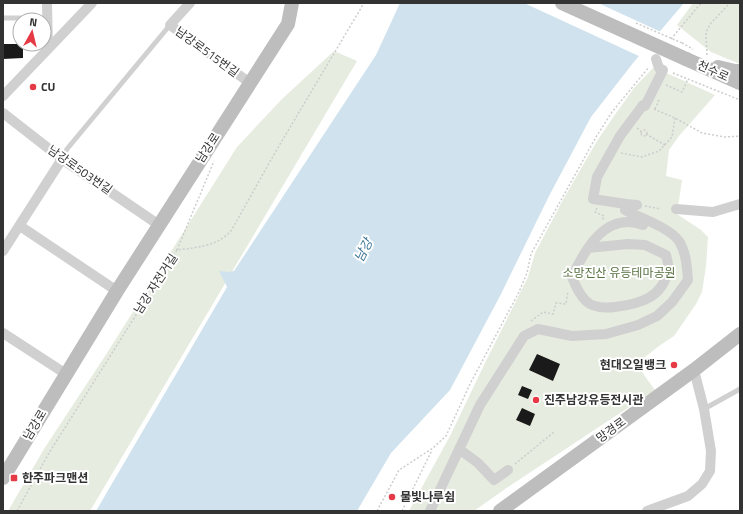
<svg xmlns="http://www.w3.org/2000/svg" width="743" height="514" viewBox="0 0 743 514" font-family="'Titillium Web','Noto Sans KR',sans-serif">
	<rect width="100%" height="100%" fill="#fff"/>
	<path fill="#e6ecdf" d="M693 3H740V64L711 52 677 25Z
		M334 51 357 61 90 511H8L44 449 107 353 237 147 282 99Z
		M653 68 660 70 715 95 679 136 669 150 666 176 682 180 677 214 701 230 708 237 706 266 702 292 696 304 674 336 659 346 636 364 655 390 508 487 474 511H409L451 434 485 363 528 277 535 253 564 198 597 141 614 116 634 88Z"/>
	<path fill="#cfe2ee" d="M400 3H684L633 63 591 117 549 196 501 294 450 390 391 453 357 511H96L227 287 219 271 228 272 234 271 376 55Z"/>
	<path fill="#fff" d="M524 3H598L661 32 641 57Z"/>
	<path fill="#1a1a1a" d="M3 44H23V58L3 59Z
		M537 354 560 364 553 381 529 370Z
		M522 386 532 390 528 399 518 395Z
		M522 408 535 414 530 426 516 420Z"/>
	<g fill="none" stroke-linecap="round" stroke-linejoin="round">
		<path stroke="#cdcdcd" stroke-width="1.5" stroke-dasharray="2 2" stroke-linecap="butt" d="M671 39 701 3
			M682 43 693 49
			M707 55 706 32 711 23 730 3
			M673 73 740 100
			M666 85 682 92 688 79
			M654 109 675 118 702 133 725 137 740 136
			M655 109 659 100
			M637 128 641 131
			M641 133a3 3 0 1 1 6 0a3 3 0 1 1-6 0Z
			M646 134 665 145
			M621 153 642 157 659 151 672 137 675 118
			M645 206 661 209
			M597 208 595 212 604 216 602 221
			M177 250 214 161
			M531 321 543 312 553 314 556 303 566 304 568 291
			M515 464 554 432
			M17 511 49 453 177 250C197 247 216 247 231 231L276 151 364 3
			M377 511 399 470 433 448 446 436 470 384 519 292 527 273 531 254 596 137 612 112 649 67
			M402 511 432 450"/>
		<path stroke="#d0d0d0" stroke-width="5" d="M3 18H26
			M62 159 67 149 170 25
			M704 409 740 389"/>
		<path stroke="#d0d0d0" stroke-width="10" d="M47 3 48 48
			M190 3 170 25 250 83
			M3 96 92 3
			M645 106 663 70 659 68 656 59
			M3 113 62 159 159 225
			M626 204 637 205
			M676 209 713 212 740 204
			M20 226 117 291
			M588 248 628 244 645 245 666 255C667 259 669 265 668 270 663 298 639 304 615 307 606 308 593 308 586 301 580 295 575 285 572 277 585 249 606 211 643 225
			M3 251 62 159
			M3 333 66 374
			M459 449 478 463 494 480 508 470
			M430 511 480 405 524 336 538 329 572 336 606 334 638 325 657 316 672 302 688 280C687 267 686 252 679 241 670 228 639 217 625 210L626 204 593 199 597 177 620 136 643 105
			M647 511 688 496 702 484 710 471 711 451 704 409 694 370"/>
		<path stroke="#bdbdbd" stroke-width="14" d="M686 59 740 83
			M718 67 735 71H740
			M3 478 117 291 288 24 292 3
			M500 511 694 370 740 334"/>
		<path stroke="#cdcdcd" stroke-width="1.5" stroke-dasharray="2 2" stroke-linecap="butt" d="M636 23 682 43"/>
		<path stroke="#bdbdbd" stroke-width="14" d="M562 3 686 59"/>
	</g>
	<g fill="#e63946" stroke="#fff" stroke-width="1.5">
		<circle cx="33" cy="87" r="4"/>
		<circle cx="674" cy="365" r="4"/>
		<circle cx="536" cy="400" r="4"/>
		<rect x="10" y="474" width="8" height="8" rx="2"/>
		<circle cx="392" cy="497" r="4"/>
	</g>
	<g text-anchor="middle" stroke-width="4" stroke-linejoin="round" paint-order="stroke">
		<g font-size="12" fill="#333" stroke="#fff">
			<text transform="translate(207 52) rotate(36)" y="4">남강로515번길</text>
			<text transform="translate(713 71) rotate(24)" y="4">천수로</text>
			<text transform="translate(208 148) rotate(-57)" y="4">남강로</text>
			<text transform="translate(80 170) rotate(35)" y="4">남강로503번길</text>
			<text transform="translate(156 284) rotate(-57)" y="4">남강 자전거길</text>
			<text transform="translate(35 425) rotate(-59)" y="4">남강로</text>
			<text transform="translate(611 430) rotate(-36)" y="4">망경로</text>
		</g>
		<g font-size="12" font-weight="bold" fill="#333" stroke="#fff" text-anchor="start">
			<text x="41" y="91">CU</text>
			<text x="666" y="369" text-anchor="end">현대오일뱅크</text>
			<text x="544" y="404">진주남강유등전시관</text>
			<text x="22" y="482">한주파크맨션</text>
			<text x="400" y="501">물빛나루쉼</text>
		</g>
		<g font-size="12" fill="#56703f" stroke="#fff">
			<text x="619" y="277">소망진산 유등테마공원</text>
		</g>
		<g font-size="13" font-style="italic" fill="#3f7597" stroke="#fff">
			<text transform="translate(363 250) rotate(-63)" y="5">남강</text>
		</g>
	</g>
	<rect width="743" height="514" fill="none" stroke="#333333" stroke-width="8"/>
	<g transform="translate(32 32) rotate(8)"><circle r="19" fill="#ffffff" stroke="#adadad"/>
	<path d="M0-3L7 15L0 10L-7 15Z" fill="#e63946"/>
	<text y="-6" font-size="11" font-weight="bold" text-anchor="middle" fill="#333333">N</text>
	</g>
</svg>
